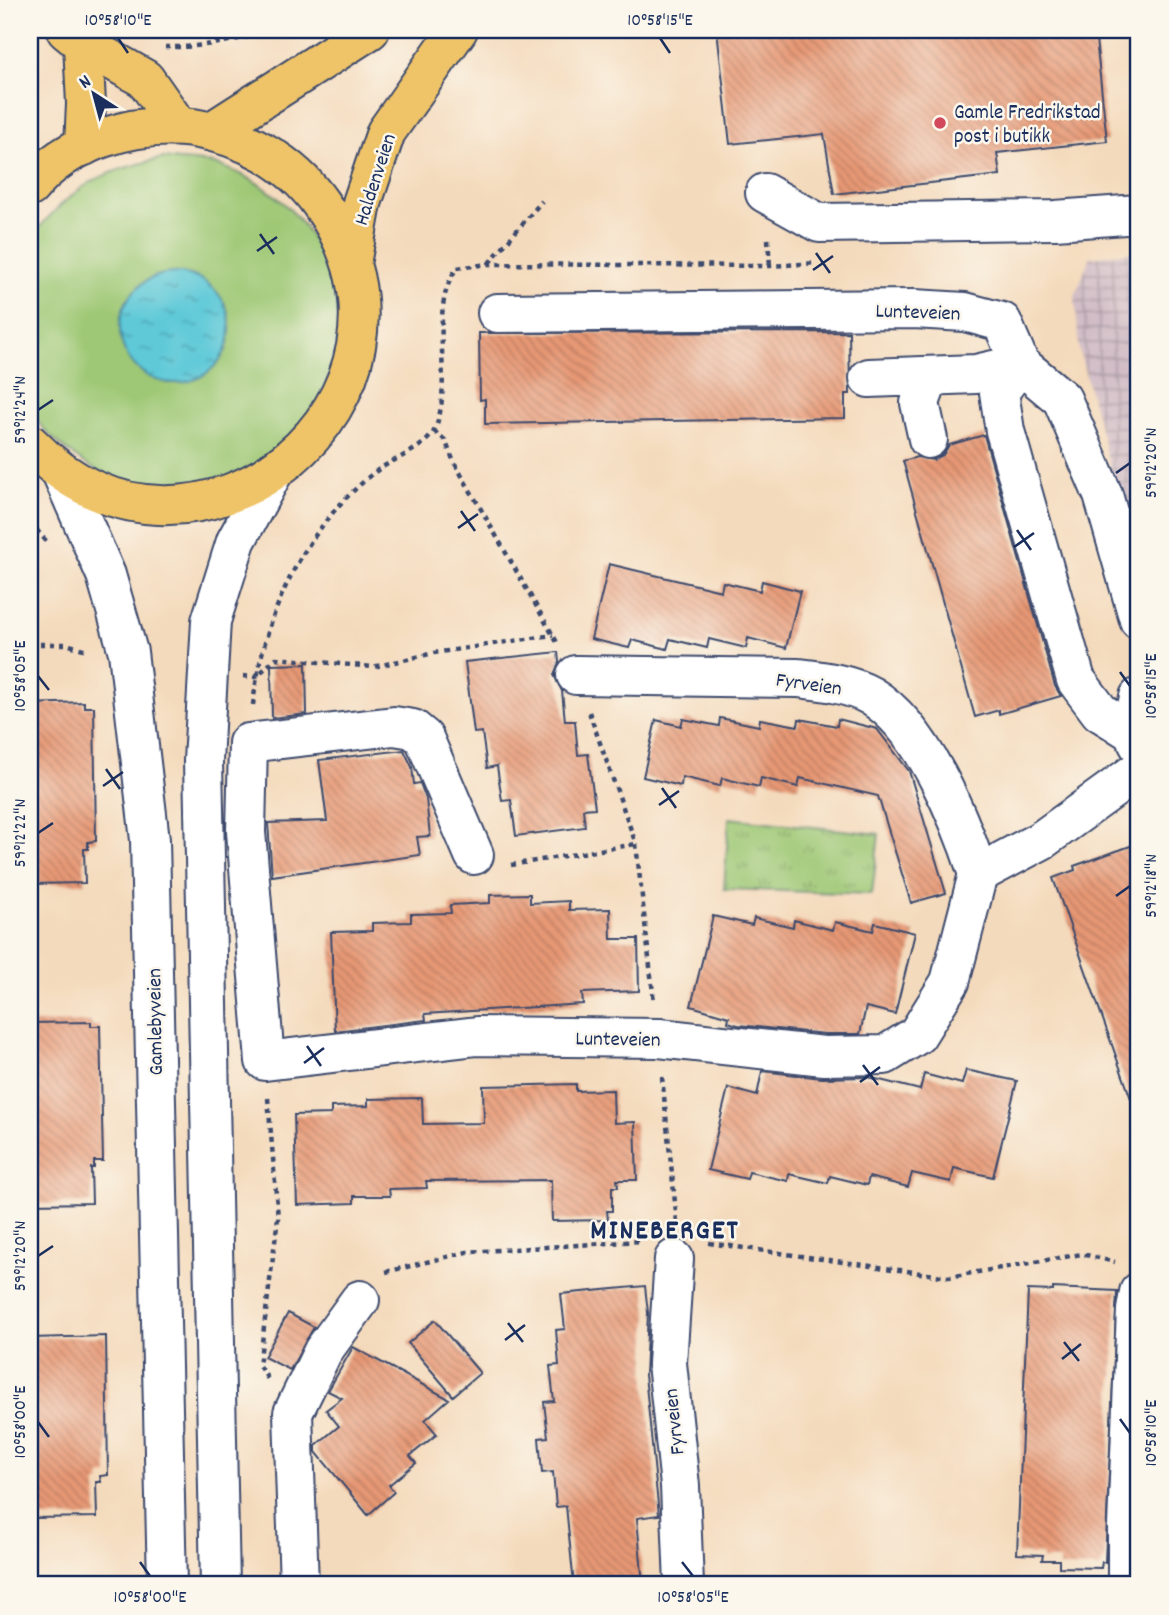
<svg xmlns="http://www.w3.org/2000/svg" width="1169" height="1615" viewBox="0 0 1169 1615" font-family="Dekko,sans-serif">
	<defs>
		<pattern id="industrial-grid" width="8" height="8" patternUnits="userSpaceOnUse" patternTransform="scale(1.75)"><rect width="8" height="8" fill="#d2bdc6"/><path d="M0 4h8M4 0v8" fill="none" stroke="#aa9aa4"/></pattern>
		<pattern id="park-tufts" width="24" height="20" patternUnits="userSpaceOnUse" patternTransform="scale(1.75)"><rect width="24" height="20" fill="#9ec874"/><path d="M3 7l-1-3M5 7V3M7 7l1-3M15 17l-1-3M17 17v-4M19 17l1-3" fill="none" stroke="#80a362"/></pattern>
		<pattern id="water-ripples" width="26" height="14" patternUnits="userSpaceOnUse" patternTransform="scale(1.75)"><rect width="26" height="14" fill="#5fc9d8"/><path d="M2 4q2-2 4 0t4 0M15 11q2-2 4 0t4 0" fill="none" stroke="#4ea4b2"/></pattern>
		<pattern id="building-back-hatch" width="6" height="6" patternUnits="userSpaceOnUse" patternTransform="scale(1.75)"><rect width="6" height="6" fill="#e79874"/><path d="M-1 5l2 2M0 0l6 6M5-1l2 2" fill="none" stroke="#ba7c62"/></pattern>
	</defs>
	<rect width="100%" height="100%" fill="#fbf7ec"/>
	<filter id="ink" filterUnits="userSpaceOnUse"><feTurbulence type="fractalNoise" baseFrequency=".0143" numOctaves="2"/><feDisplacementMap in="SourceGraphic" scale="14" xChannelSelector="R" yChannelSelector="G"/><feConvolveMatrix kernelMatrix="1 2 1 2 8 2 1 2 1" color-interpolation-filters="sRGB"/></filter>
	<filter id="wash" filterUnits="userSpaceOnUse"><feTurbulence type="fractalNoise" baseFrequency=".00686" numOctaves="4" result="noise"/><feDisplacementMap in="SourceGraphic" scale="28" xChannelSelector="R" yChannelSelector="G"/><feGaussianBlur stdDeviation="1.57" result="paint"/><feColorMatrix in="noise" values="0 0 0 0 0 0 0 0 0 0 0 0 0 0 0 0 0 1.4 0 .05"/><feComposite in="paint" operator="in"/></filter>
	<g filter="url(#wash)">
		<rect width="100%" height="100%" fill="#f4dabc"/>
		<path fill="url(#industrial-grid)" d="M1139 251V577L1079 350 1075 296 1090 257Z"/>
		<path fill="#9ec874" stroke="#5c7c69" stroke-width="2" fill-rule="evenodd" d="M163 158C182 161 204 160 221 166 266 182 301 212 321 255 394 410 207 560 72 454 56 442 38 427 30 407 26 396 30 377 30 365 30 323 26 279 30 238 77 184 94 174 163 158ZM227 348C213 372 197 382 169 383Z"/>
		<path fill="url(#park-tufts)" stroke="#5c7c69" stroke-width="2" d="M729 818 879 834 872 894 724 889Z"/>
		<path fill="url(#water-ripples)" stroke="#3d7c9b" stroke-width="2" d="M120 328a55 55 0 1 1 110 0a55 55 0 1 1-110 0Z"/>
		<g id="blocks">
			<path fill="url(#building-back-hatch)" d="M717 30H1095L1107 141 997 153 1000 175 834 194 824 134 730 144Z
				M849 332 850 394H845V418L485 424V399L480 400 479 333Z
				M984 435 1055 686 1061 696 999 714V710L975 717 903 461 917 457 933 460 943 455 949 445Z
				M609 564 721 591 723 582 760 591 762 581 800 591 786 648 748 638 746 648 709 639 707 648 670 639 667 649 632 640 629 648 591 639Z
				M558 652 559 662 554 675 562 691 565 721H575L578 755 588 754 595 808 583 809 585 827 516 836 511 800 502 801 497 766 487 768 482 732 474 733 465 662Z
				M306 664 307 714 272 718 271 665Z
				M84 702V707H94L96 841 88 842V849H84L85 883 30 884V704Z
				M720 718 759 726 760 719 798 726 799 719 837 726 838 719 877 729 909 771 946 893 911 903 878 796 800 778 798 787 761 778 759 787 722 778 720 786 682 777 681 786 643 777 656 720 681 726 683 719 719 726Z
				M404 750 412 767 414 784 420 783 426 799 430 836 417 837 420 855 272 876 268 823 327 821 319 760Z
				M1139 843V1109L1135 1110 1053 878 1075 870 1074 866Z
				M530 894V903L569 901V910L610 909 611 939H638L639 991 582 993 583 1004 425 1014 426 1020 335 1031 331 932 372 931V923L411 922V914L451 913 450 905 490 903V895Z
				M713 916 752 925 754 918 793 927 794 920 833 930 835 922 873 931 875 923 915 933 895 1014 866 1007 860 1034H825L738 1025 728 1022 729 1017 691 1006Z
				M91 1022V1026H100L103 1161H94V1168H91L92 1203 30 1204V1023Z
				M966 1070 1017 1081 993 1177 954 1168 951 1182 912 1173 908 1187 869 1177 867 1185 830 1176 828 1183 789 1174 788 1181 749 1172 747 1179 708 1170 728 1088 757 1096 762 1071 822 1078 868 1077 920 1090 924 1074 962 1084Z
				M576 1084V1091L613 1090 614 1123 635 1122 637 1180H617L618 1187H612V1211H607L608 1220 552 1221 551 1180 426 1181 427 1188 389 1189 390 1196H354V1203L297 1205 294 1115 331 1114V1107L368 1106V1099L422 1098 423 1124 484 1123 483 1086Z
				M645 1286 648 1313 645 1375 659 1515 637 1518 643 1585H574L566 1506 556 1507 553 1472 542 1473 539 1438 548 1437 544 1402 554 1401 550 1366 559 1365 556 1330 565 1329 561 1294Z
				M1053 1288 1117 1291 1105 1562H1102L1101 1568 1059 1567V1560H1042L1043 1555 1017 1554 1028 1290 1053 1291Z
				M288 1313 314 1327 290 1370 264 1357Z
				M435 1320 480 1373 453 1396 408 1343Z
				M106 1336 108 1475 100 1476 101 1482H96L97 1517 33 1518 30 1338Z
				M353 1347 449 1399 425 1420 437 1434 410 1456 416 1463 389 1485 394 1492 368 1515 316 1452V1445L339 1426 326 1410 342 1398 328 1391Z"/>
		</g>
	</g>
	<g filter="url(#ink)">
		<use href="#blocks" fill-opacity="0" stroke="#3c496c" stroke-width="2"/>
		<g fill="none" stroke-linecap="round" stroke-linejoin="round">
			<g stroke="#3c496c" stroke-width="42">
				<path id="minor" d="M765 193 819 223 1055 220 1139 214
					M497 313 914 309 965 312 1002 322 1020 364 1062 399 1103 495 1139 620
					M1020 364 999 392 1005 431 1076 680 1100 712 1132 732
					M869 378 976 374 1020 364
					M928 439 920 403 930 376
					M61 472 106 575 128 652 150 840 167 1585
					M576 675 798 678C823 681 850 684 871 696 923 727 960 819 978 874
					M1139 697 1132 732 1139 745
					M474 855 424 738 413 729 394 726 248 743 246 832 265 1061 477 1036 659 1038 824 1056 885 1055 917 1035 950 982 978 874 1042 840 1139 770
					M674 1259 667 1363 680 1486 684 1585
					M220 1585 203 761 211 621 236 541 273 473
					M299 1585 293 1413 323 1351 360 1300
					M1127 1585V1526L1136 1310 1139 1292"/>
			</g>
			<g stroke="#3c496c" stroke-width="42">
				<path id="major" d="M66 30 83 44 145 79 178 126
					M83 44 86 104 84 146"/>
			</g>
			<g stroke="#3c496c" stroke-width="42">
				<path id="highway" d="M212 131 370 30
					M30 187C67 141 135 121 193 128 244 136 291 161 321 204 457 396 194 614 30 444
					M351 264 362 203 386 132 458 30"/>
			</g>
			<path stroke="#3c496c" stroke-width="4.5" stroke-dasharray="5 5" stroke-linecap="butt" d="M165 47C204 48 237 40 274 30
				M768 239 770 266
				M489 263 542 201
				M434 431 445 440 454 462 558 644
				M30 522 47 542
				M30 644H66L87 650
				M243 676 256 677 276 658 373 667 434 653 553 635
				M253 705C263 615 303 529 375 472 392 459 426 449 435 429 455 381 426 310 457 268L489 264 770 266 817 263
				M589 712 636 844 654 1002
				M511 865 636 844
				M662 1077 677 1222
				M268 1098 278 1218 259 1366 268 1379
				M709 1243 949 1277 1082 1254 1115 1262
				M386 1272 467 1252 641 1241"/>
			<use href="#minor" stroke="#fff" stroke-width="38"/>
			<use href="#major" stroke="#efc469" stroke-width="38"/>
			<use href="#highway" stroke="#efc469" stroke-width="38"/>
		</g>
	</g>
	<path fill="none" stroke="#1b2f5e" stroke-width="2.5" d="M118 38 128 53M660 38 670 53M260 234 274 254M257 251 277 237M816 253 830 273M813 270 833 256M38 410 53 400M1116 473 1130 463M461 511 475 531M458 528 478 514M1017 530 1031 550M1014 547 1034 533M1120 672 1130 686M38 676 49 690M106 769 120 789M103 786 123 772M662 788 676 808M659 805 679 791M38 833 53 823M1116 896 1130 886M307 1046 321 1066M304 1063 324 1048M863 1065 878 1085M860 1082 880 1067M38 1256 53 1246M508 1323 523 1342M505 1340 525 1325M1064 1342 1079 1361M1062 1359 1081 1344M1120 1419 1130 1433M38 1422 49 1437M140 1562 150 1576M682 1562 693 1576"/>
	<circle fill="#d1495b" stroke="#fbf7ec" stroke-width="2.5" cx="940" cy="123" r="7"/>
	<g text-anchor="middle" stroke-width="5" stroke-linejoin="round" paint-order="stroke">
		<g font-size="21" fill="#1b2f5e" stroke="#fbf7ec" text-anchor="start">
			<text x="954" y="118">Gamle Fredrikstad<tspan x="954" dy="24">post i butikk</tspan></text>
		</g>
		<g font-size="21" fill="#1b2f5e" stroke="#fbf7ec">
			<text transform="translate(374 179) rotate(-72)" y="7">Haldenveien</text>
			<text transform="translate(918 311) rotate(2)" y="7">Lunteveien</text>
			<text transform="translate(809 683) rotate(8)" y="7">Fyrveien</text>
			<text transform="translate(154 1022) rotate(-91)" y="7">Gamlebyveien</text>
			<text transform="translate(618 1038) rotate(1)" y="7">Lunteveien</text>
			<text transform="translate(673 1422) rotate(-96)" y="7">Fyrveien</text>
		</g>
		<g font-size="28" font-weight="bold" letter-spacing="2" fill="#1b2f5e" stroke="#fbf7ec">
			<text x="665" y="1238">MINEBERGET</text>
		</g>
	</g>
	<rect width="1169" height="1615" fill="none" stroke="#fbf7ec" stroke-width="77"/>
	<g transform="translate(94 94) rotate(324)" stroke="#fbf7ec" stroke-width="5" paint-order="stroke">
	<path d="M0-5L12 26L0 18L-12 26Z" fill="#1b2f5e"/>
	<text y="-10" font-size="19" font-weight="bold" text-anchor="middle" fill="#1b2f5e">N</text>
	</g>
	<rect x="38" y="38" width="1092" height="1538" fill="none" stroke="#1b2f5e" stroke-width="2.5"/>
	<g font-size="18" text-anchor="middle" fill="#1b2f5e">
		<text x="118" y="25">10°58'10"E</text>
		<text x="660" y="25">10°58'15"E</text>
		<text transform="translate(19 410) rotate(-90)" y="6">59°12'24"N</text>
		<text transform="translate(1150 463) rotate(-90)" y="6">59°12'20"N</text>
		<text transform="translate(19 676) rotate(-90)" y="6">10°58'05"E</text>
		<text transform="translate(1150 686) rotate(-90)" y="6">10°58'15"E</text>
		<text transform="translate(19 833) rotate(-90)" y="6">59°12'22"N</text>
		<text transform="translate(1150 886) rotate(-90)" y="6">59°12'18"N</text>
		<text transform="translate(19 1256) rotate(-90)" y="6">59°12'20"N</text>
		<text transform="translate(19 1422) rotate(-90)" y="6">10°58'00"E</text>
		<text transform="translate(1150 1433) rotate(-90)" y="6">10°58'10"E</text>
		<text x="150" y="1602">10°58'00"E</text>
		<text x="693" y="1602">10°58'05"E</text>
	</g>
</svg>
